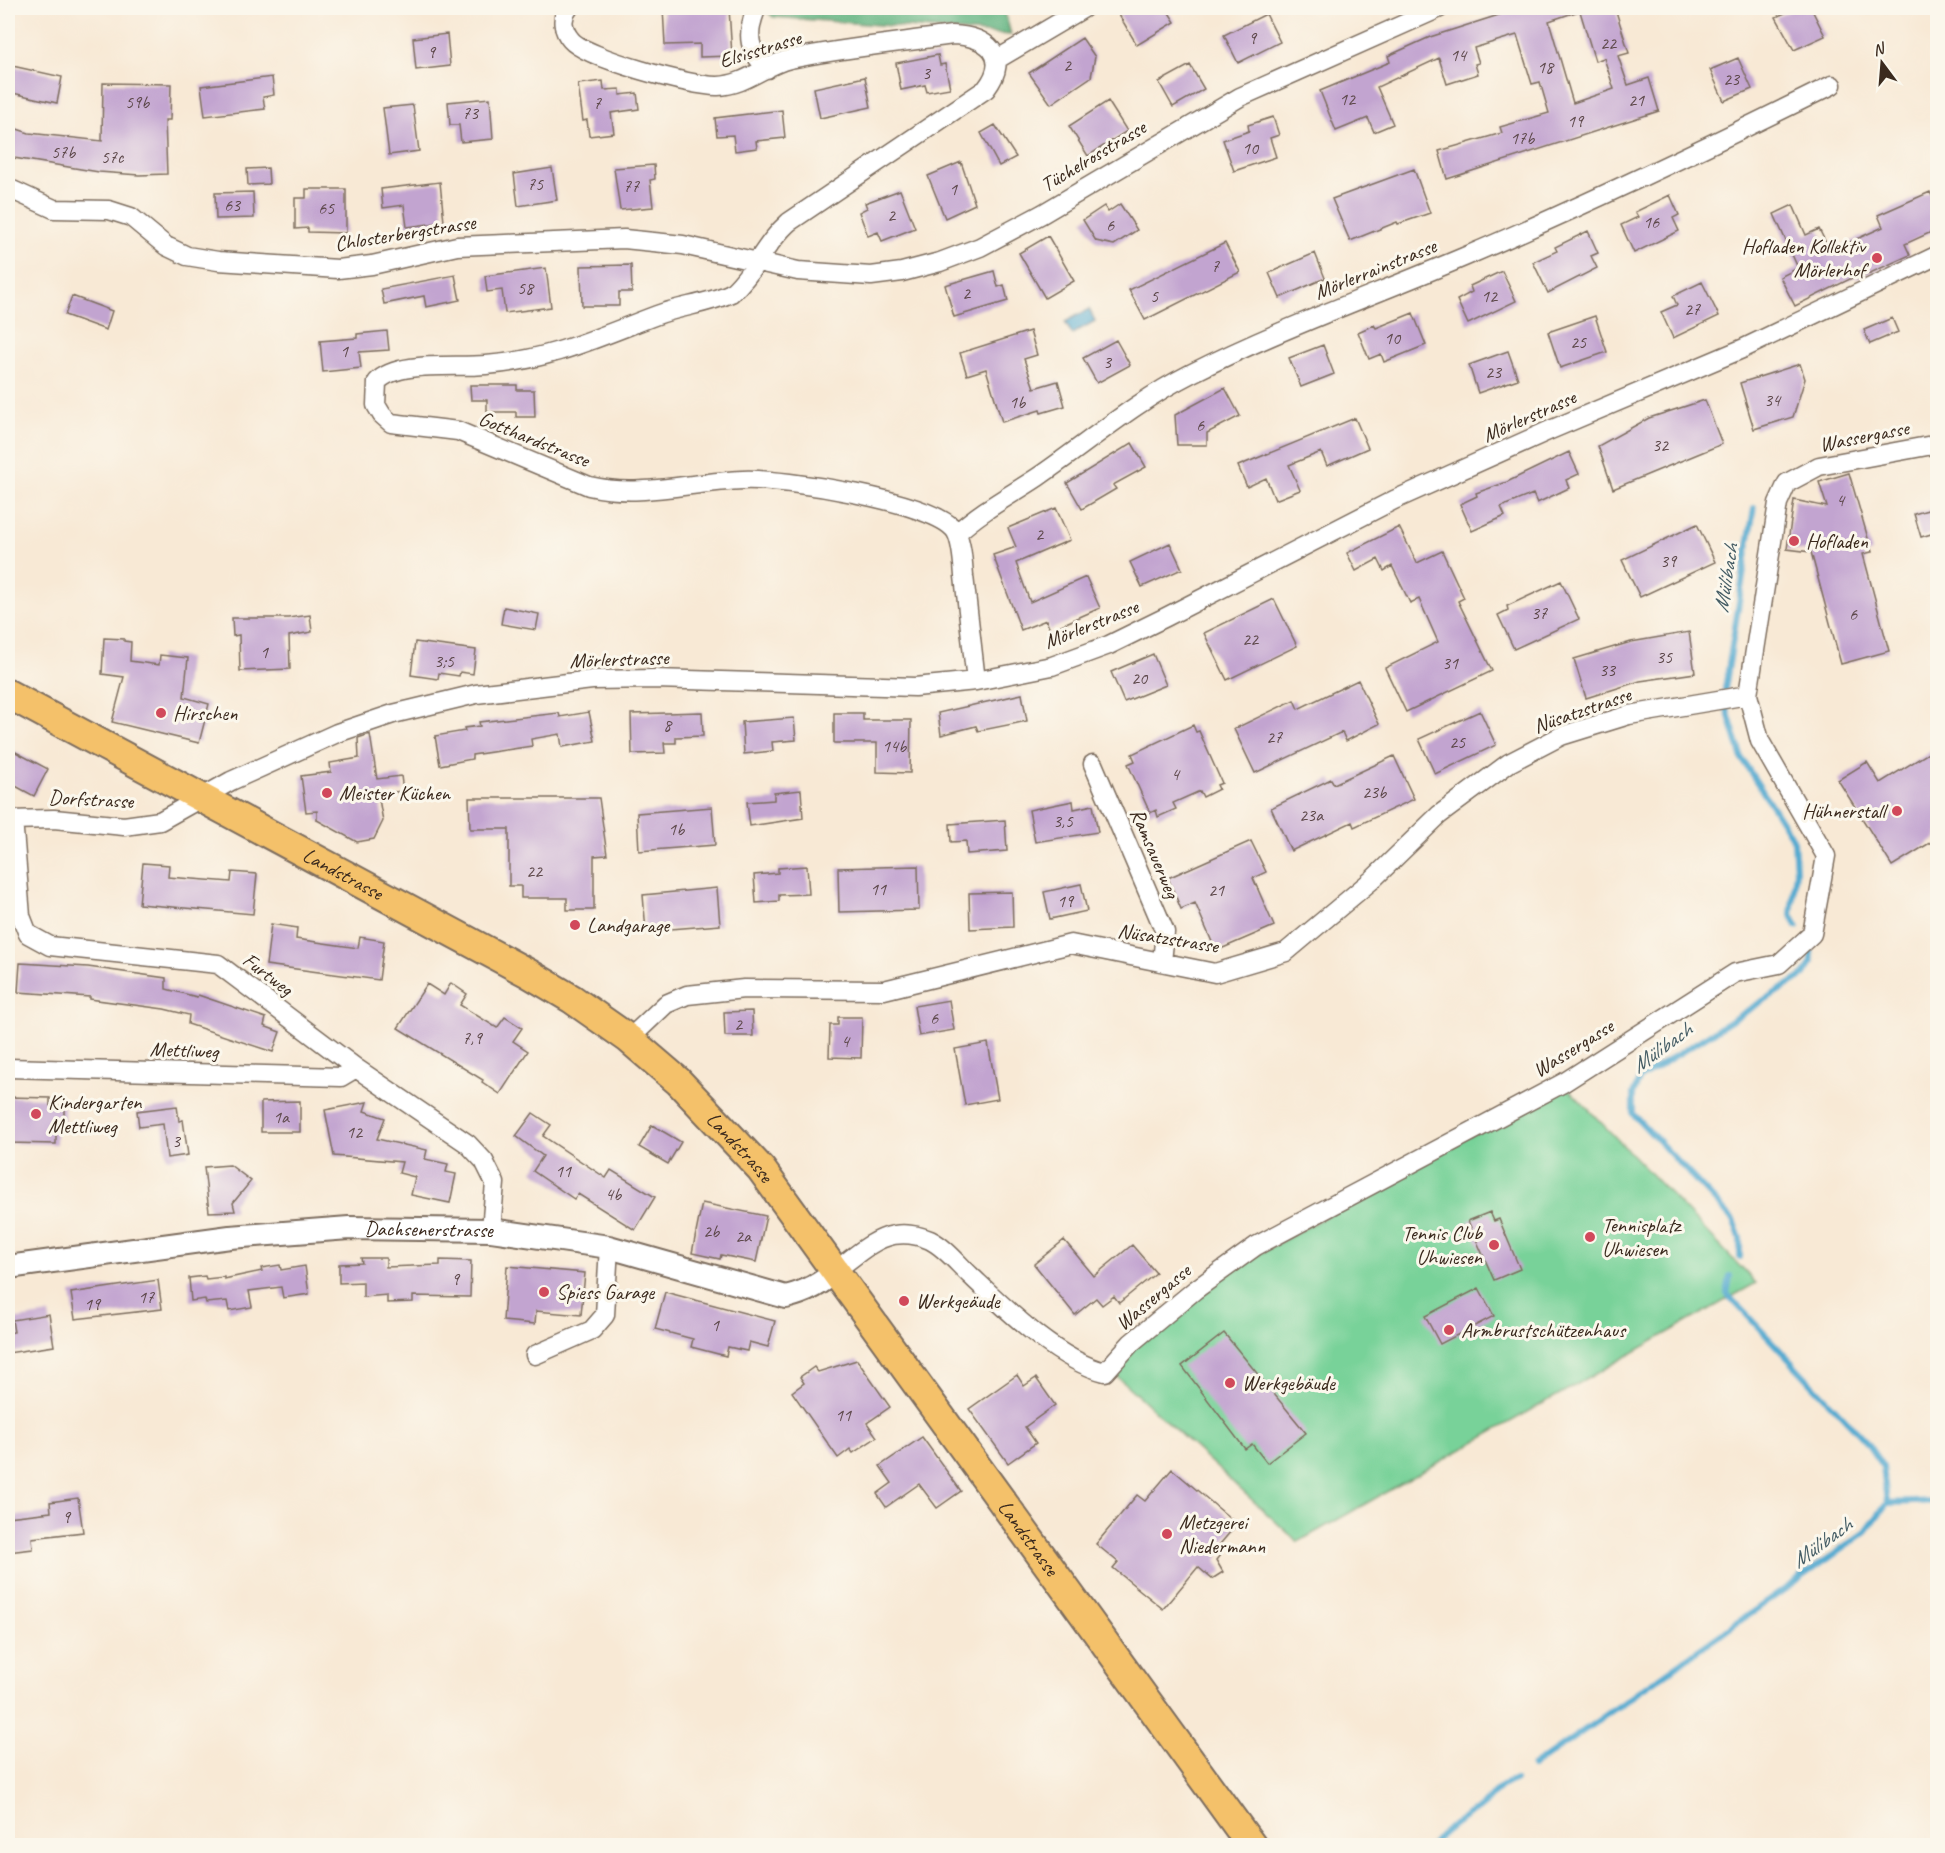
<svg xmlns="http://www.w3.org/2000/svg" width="1945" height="1853" viewBox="0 0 1945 1853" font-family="Caveat,sans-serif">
	<rect width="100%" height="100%" fill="#fbf7ec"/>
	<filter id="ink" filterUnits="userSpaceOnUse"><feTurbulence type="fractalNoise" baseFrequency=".0167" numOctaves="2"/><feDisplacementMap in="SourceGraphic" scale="12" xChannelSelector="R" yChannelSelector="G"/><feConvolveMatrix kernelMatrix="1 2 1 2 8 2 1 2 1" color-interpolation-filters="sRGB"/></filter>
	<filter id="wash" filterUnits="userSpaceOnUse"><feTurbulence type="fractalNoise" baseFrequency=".008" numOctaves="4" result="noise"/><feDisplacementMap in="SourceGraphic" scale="24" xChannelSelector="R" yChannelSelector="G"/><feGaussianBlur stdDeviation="1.35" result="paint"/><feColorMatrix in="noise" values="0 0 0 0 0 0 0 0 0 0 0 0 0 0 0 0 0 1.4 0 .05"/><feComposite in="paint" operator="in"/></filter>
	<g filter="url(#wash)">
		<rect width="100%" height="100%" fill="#f8e9d5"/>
		<path fill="#78d299" stroke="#5a7e5c" stroke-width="1.5" d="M1563 1083 1756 1283 1298 1542 1110 1370 1195 1290Z"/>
		<path fill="#62b481" stroke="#4e6f50" stroke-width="1.5" d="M763 8H1004L1011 35 773 17Z"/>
		<path fill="#54aad0" stroke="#486a77" stroke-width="1.5" d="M1089 309 1095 321 1072 334 1065 322Z"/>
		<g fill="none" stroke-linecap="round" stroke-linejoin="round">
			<path stroke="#54aad0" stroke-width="6" d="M1725 689 1754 508
				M1726 706 1742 759 1794 841 1796 871 1791 915 1797 926
				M1740 1257V1238L1733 1220 1633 1114V1094L1640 1078 1804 975 1812 962 1811 951
				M1887 1503 1938 1501
				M1532 1767 1866 1532 1887 1503 1883 1467 1864 1439 1727 1294 1730 1276
				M1432 1846C1443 1827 1465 1820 1481 1806 1493 1796 1499 1785 1515 1780"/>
		</g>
		<g id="blocks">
			<path fill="#c2a4d0" d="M663 8H729L732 56 700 57V44L665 45Z
				M1132 8H1166L1175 22 1137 45 1119 15Z
				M1503 8H1579V11L1549 21 1573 103 1614 89 1604 58 1595 61 1579 8H1615L1629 53 1618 56 1628 85 1649 78 1659 111 1447 179 1439 151 1502 133 1500 127 1549 113 1540 82 1532 84 1517 35 1474 48 1479 63 1475 64 1478 74 1447 84 1439 58 1377 87 1393 124 1374 132 1368 118 1336 131 1320 91 1390 62 1388 56 1430 37 1505 13Z
				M1796 8H1811L1825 36 1794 50 1776 17Z
				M1266 14 1280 42 1238 63 1224 35Z
				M447 34 450 66 416 70 413 38Z
				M1082 38 1095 57 1091 77 1051 104 1029 73Z
				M938 55 940 65 945 64 950 88 927 92 925 85 901 90 896 63Z
				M1738 58 1752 89 1724 101 1710 70Z
				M8 65 62 77 57 103 8 92Z
				M1190 65 1204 89 1173 107 1159 82Z
				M272 77 274 95 263 97 265 109 205 116 201 86Z
				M865 77 871 107 820 118 814 88Z
				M603 81 604 90 620 89V95L637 93 639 109 611 113 614 133 589 136 587 120 583 121 578 84Z
				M103 83 171 84 170 120H165L167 174 139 175 99 172 8 157V126L29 133 102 141Z
				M490 98 493 139 461 142 459 125H450L448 102Z
				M1108 101 1127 131 1088 156 1069 126Z
				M413 105 419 151 389 155 383 108Z
				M782 110 785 138 756 141 757 148 735 151 733 135 717 136 715 118Z
				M1273 117 1279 135 1270 138 1276 157 1234 171 1223 140 1249 131 1248 125Z
				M995 125 1016 157 999 166 981 133Z
				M961 162 975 204 945 218 928 176Z
				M654 165 655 179 650 180 653 207 620 210 614 168Z
				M268 168 269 184 248 185 247 169Z
				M552 168 557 200 518 206 514 174Z
				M1414 169 1430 213 1398 224 1397 222 1350 241 1332 199Z
				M440 182 444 222 407 227 404 205 383 208 381 189Z
				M306 189H346V233L308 232V228L295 229V198H306Z
				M900 190 915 228 882 241 878 232 868 236 859 212 867 208 865 203Z
				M253 192 254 218 216 219 215 193Z
				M1930 192 1938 208V229L1905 244 1910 255 1857 279 1856 276 1795 306 1780 277 1798 268 1774 214 1793 205 1806 235 1819 229 1830 251 1883 227 1878 215Z
				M1670 195 1679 215 1673 218 1679 231 1634 253 1621 225 1638 217 1635 212Z
				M1120 204 1137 230 1114 245 1096 241 1083 220 1104 206 1108 212Z
				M1588 231 1598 253 1591 256 1597 268 1548 293 1533 262 1557 251 1555 247Z
				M1048 236 1074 281 1045 298 1019 253Z
				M1225 243 1240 272 1145 320 1129 290Z
				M1315 253 1325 278 1280 298 1269 273Z
				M631 265 632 292H619V306H582L581 266Z
				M546 268 551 307 505 313 502 290 487 292 485 276Z
				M994 271 998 287 1004 285 1008 301 954 317 945 285Z
				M1502 271 1516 301 1468 324 1457 300 1472 292 1470 286Z
				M455 275 460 300 426 307 424 296 384 304 381 289Z
				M1702 282 1719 316 1673 338 1661 312 1677 305 1673 296Z
				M72 296 112 311 106 330 65 315Z
				M1413 313 1426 345 1384 362 1381 354 1369 359 1358 332 1374 325 1376 328Z
				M1595 316 1607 352 1560 368 1548 332Z
				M1892 318 1898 332 1870 344 1864 330Z
				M387 331 389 350 359 352 361 368 323 372 320 341 357 338V334Z
				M1030 331 1037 355 1024 359 1034 388 1058 381 1065 406 1041 413 1040 410 1002 422 986 369 967 375 960 353Z
				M1116 340 1130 365 1097 383 1083 358Z
				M1323 345 1334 374 1301 387 1289 358Z
				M1508 351 1518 379 1478 393 1469 365Z
				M1800 364 1805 379 1793 417 1754 429 1740 383Z
				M470 385H517V390H534L535 417H516V412H487V400H471Z
				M1225 388 1240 416 1207 433V445H1177L1175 415Z
				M1705 400 1722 444 1613 489 1598 446 1649 418Z
				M1355 418 1368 448 1327 466 1321 452 1289 465 1300 490 1275 500 1266 478 1247 487 1238 466Z
				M1132 443 1146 467 1113 485 1116 489 1082 509 1067 483Z
				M1569 452 1579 474 1566 480 1569 488 1537 503 1533 494 1501 507 1505 516 1472 531 1460 504 1477 496 1476 493 1507 482Z
				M1849 473 1872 552 1863 554 1889 651 1841 664 1811 552 1787 549 1794 500 1827 507 1819 482Z
				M1938 507V532L1921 537 1914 514Z
				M1056 508 1070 540 1016 563 1030 602 1086 577 1100 608 1050 630 1046 620 1021 630 993 555 1016 547 1008 528Z
				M1697 524 1715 562 1640 597 1622 560Z
				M1399 527 1417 563 1442 551 1464 598 1458 601 1492 671 1406 712 1385 668 1438 642 1419 599 1410 603 1392 566 1384 571 1378 559 1356 571 1347 553Z
				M1170 543 1182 569 1142 587 1130 562Z
				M1561 581 1579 619 1514 649 1498 615 1508 610 1507 606Z
				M1274 599 1297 646 1227 680 1204 633Z
				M504 607 539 614 536 630 501 624Z
				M310 615 312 632 289 636 290 669 240 671 239 635 233 636 232 618H288Z
				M1689 632 1695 673 1640 681 1586 698 1574 659 1631 642Z
				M104 638 124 639V641L131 642 130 661 159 665 160 655 188 658 184 697 209 704 199 743 112 722 124 677 102 674Z
				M415 642 476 650 473 674 460 672 459 676 439 673 438 679 411 675Z
				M1153 654 1166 685 1124 702 1111 672Z
				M1358 680 1379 724 1346 741 1342 732 1255 773 1234 729 1294 700 1298 709Z
				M1022 694 1027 721 978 731 976 726 941 735 938 713Z
				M1480 711 1496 745 1435 774 1419 739Z
				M589 712 595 741 562 747 560 734 531 739 532 746 472 755V759L440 765 435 736 465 731 464 728 480 726 479 722 559 713 560 717Z
				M702 712 703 736 676 737V743H664L665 753 632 754 631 714Z
				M834 713H863V720H911L910 773 877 772V743H834Z
				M794 718 796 740 772 742 773 751 744 754 742 722Z
				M1193 725 1196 732 1199 731 1222 783 1217 785 1219 789 1203 797 1200 791 1173 803 1176 809 1158 817 1156 810 1150 813 1128 764 1135 761 1132 754Z
				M370 734 377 779 401 776 403 791 378 794 383 821 374 839 357 842 317 820V811L306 812 301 776 331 772 330 763 359 758 358 738Z
				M1938 747V838L1892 866 1838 780 1867 762 1880 783Z
				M8 748 48 769 34 796 8 782Z
				M1394 756 1414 799 1354 827 1352 822 1291 851 1271 808 1331 779 1334 784Z
				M801 790 803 818 750 826 747 802 774 800V793Z
				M469 798H599L607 855 594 856V910H567V898H521V886H509V829H470Z
				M1073 801 1074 809 1093 805 1098 832 1035 842 1029 810Z
				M712 807 715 845 639 851 637 813Z
				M1005 820 1007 851 967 854 966 841 951 842 950 824Z
				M1251 841 1266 872 1253 878 1274 926 1216 951 1195 903 1181 909 1168 878Z
				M143 863 169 865 168 877 231 882 232 872 257 874 253 914 139 904Z
				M807 866 809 894 779 895V901L756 903 754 875 778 873V868Z
				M918 866 919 910 839 912 838 868Z
				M1081 884 1087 911 1050 919 1044 892Z
				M717 888 720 925 646 931 643 895Z
				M1012 892 1013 927 970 929 969 893Z
				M271 924 297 928 296 939 358 948 360 937 384 941 379 980 266 965Z
				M20 963 88 967 166 978V989L197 997 198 995 266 1018 264 1026 280 1032 273 1052 188 1024 189 1015 164 1009 90 999V997L18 992Z
				M451 983 467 994 460 1005 497 1028 505 1017 522 1028 513 1041 528 1051 500 1094 482 1082 483 1080 398 1028 427 984 444 995Z
				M949 1000 954 1030 919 1036 914 1006Z
				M752 1011 753 1036H725L724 1012Z
				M838 1017H862L861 1058 829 1057 830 1025H838Z
				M988 1043 998 1099 965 1105 955 1049Z
				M8 1097 50 1098V1106H64V1122H56V1144L8 1143Z
				M300 1101V1132H261V1102Z
				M367 1102 364 1111 385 1118 377 1139 427 1150 425 1159 448 1164 446 1172 456 1174 450 1203 411 1195 415 1177 399 1173 402 1162 334 1156 325 1110Z
				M177 1106 179 1121 183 1120 188 1155 167 1158 163 1124 139 1127 137 1111Z
				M533 1113 551 1125 543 1136 606 1178 611 1170 655 1197 635 1230 578 1194 574 1199 533 1171 543 1156 516 1136Z
				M652 1125 681 1142 668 1164 639 1147Z
				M230 1165 251 1181 233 1203 235 1211 209 1212 204 1167Z
				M702 1203 766 1216 756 1262 721 1255 720 1259 692 1253Z
				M1490 1212 1494 1221 1499 1219 1520 1269 1494 1280 1468 1221Z
				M1064 1240 1094 1276 1132 1245 1156 1273 1119 1303 1114 1296 1102 1305 1096 1298 1075 1315 1034 1264Z
				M361 1258H386V1267L440 1265V1260L471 1261 470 1297 413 1296V1302L387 1303V1295L363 1297V1282L339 1283V1264L362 1263Z
				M280 1265 281 1270 305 1266 309 1294 283 1298 281 1287 249 1291 252 1307 229 1311 227 1301 206 1303 205 1299 191 1301 189 1278 205 1276 206 1279 224 1277V1279L262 1271 261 1268Z
				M507 1266 585 1273 581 1315 536 1311 535 1324 503 1321Z
				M158 1280 162 1309 75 1319 71 1293Z
				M1479 1288 1494 1316 1440 1344 1425 1316Z
				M665 1292 775 1321 768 1347 749 1342 747 1351 728 1347 726 1356 691 1347 693 1339 655 1329Z
				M49 1314 54 1346 8 1353V1333L14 1332 12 1320Z
				M1224 1333 1306 1433 1267 1463 1252 1444 1245 1449 1182 1366Z
				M857 1360 890 1407 867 1423 877 1437 853 1453 850 1449 838 1458 792 1392 804 1383 800 1377 814 1367 818 1372Z
				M1017 1375 1024 1386 1036 1378 1055 1405 1025 1427 1036 1443 1008 1463 969 1409Z
				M922 1437 961 1491 937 1508 919 1484 886 1507 877 1494 892 1483 880 1466Z
				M1172 1469 1237 1524 1215 1550 1220 1555 1216 1560 1223 1572 1212 1579 1198 1567 1163 1609 1113 1568 1118 1562 1096 1544 1137 1495 1145 1501Z
				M78 1498 83 1532 32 1538 33 1549 8 1552V1517L51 1512 50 1502Z"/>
		</g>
	</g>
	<g filter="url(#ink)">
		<use href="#blocks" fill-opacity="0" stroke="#7d6d5e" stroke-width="1.5"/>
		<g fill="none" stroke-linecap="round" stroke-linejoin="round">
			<g stroke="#7d6d5e" stroke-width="21">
				<path id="minor" d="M569 8C560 17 563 31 571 40 586 58 693 87 718 86 746 85 764 65 790 59 843 48 898 43 952 35 986 36 1012 55 986 89L789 222C764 244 753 275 731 293 708 304 681 306 657 315 598 337 551 360 486 365 455 368 397 360 377 382L376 405 382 415 391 423 458 431 589 486C640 498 691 482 743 480 780 478 938 501 956 532 962 543 963 563 964 576 968 611 972 646 976 681
					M755 12C746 36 749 51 767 69
					M996 60 1084 8
					M8 188 54 209 109 210 131 217 166 246 187 256 218 261 338 269 372 265 457 246 624 239 683 245 798 271 871 276 902 272 940 262 980 247 1042 214 1240 97 1440 8
					M957 533C982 510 1011 495 1038 477 1089 442 1135 402 1190 374 1279 329 1372 296 1464 257 1589 204 1711 145 1832 85
					M1093 764 1165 932 1162 962
					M13 819 21 916 28 934 50 946 218 964 356 1068 468 1144 484 1161 495 1183 491 1230
					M8 820 54 819 124 826 160 821 231 781 337 733 393 714 476 694 592 680 655 679 915 687 976 681 1052 666 1109 645 1166 617 1394 500 1548 431 1742 349 1938 255
					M629 1039 666 1004 687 995 744 989 884 990 1071 944 1215 973 1286 952 1372 880 1439 815 1509 763 1561 736 1629 715 1748 695
					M8 1068 341 1077 356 1068
					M835 1271C853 1258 872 1239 894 1235 906 1233 918 1235 930 1240 946 1248 958 1264 971 1276 1007 1310 1057 1360 1105 1372L1131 1343 1195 1290 1256 1246 1563 1083 1735 973 1779 964 1812 934 1826 856 1760 741 1748 695 1778 503 1787 483 1819 466 1938 444
					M535 1355 592 1330 605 1315 609 1247"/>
			</g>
			<g stroke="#7d6d5e" stroke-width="26">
				<g id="tertiary">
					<path id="s1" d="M8 1267 230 1237 349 1228 491 1230 609 1247 786 1297C806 1292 821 1285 835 1271"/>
				</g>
			</g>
			<g stroke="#7d6d5e" stroke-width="32">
				<g id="primary">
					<path id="s2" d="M8 694 528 973 572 999 629 1039 678 1081 761 1169 1252 1846"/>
				</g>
			</g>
			<use href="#minor" stroke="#fff" stroke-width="18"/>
			<use href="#tertiary" stroke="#fff" stroke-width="22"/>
			<use href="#primary" stroke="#f4c16b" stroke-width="28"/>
		</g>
	</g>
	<g fill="#d1495b" stroke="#fbf7ec" stroke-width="2">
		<circle cx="1877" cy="258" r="6"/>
		<circle cx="1794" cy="541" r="6"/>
		<circle cx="161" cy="713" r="6"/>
		<circle cx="327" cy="793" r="6"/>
		<circle cx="1897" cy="811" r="6"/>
		<circle cx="575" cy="925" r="6"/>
		<circle cx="36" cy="1114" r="6"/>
		<circle cx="1590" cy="1237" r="6"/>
		<circle cx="1494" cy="1245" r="6"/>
		<circle cx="544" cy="1292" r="6"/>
		<circle cx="904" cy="1301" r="6"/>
		<circle cx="1449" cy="1330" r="6"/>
		<circle cx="1230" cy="1383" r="6"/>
		<circle cx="1167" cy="1534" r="6"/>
	</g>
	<g text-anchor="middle" stroke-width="6" stroke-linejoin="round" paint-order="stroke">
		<g font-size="18" fill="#5d484a">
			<text x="1252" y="44">9</text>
			<text x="1608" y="49">22</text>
			<text x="431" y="58">9</text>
			<text x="1458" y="61">14</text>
			<text x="1067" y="71">2</text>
			<text x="1545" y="73">18</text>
			<text x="926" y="79">3</text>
			<text x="1731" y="85">23</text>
			<text x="1347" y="105">12</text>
			<text x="1636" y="106">21</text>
			<text x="137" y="108">59b</text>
			<text x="597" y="109">7</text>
			<text x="470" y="119">73</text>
			<text x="1575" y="127">19</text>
			<text x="1522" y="144">17b</text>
			<text x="1250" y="154">10</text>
			<text x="63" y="158">57b</text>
			<text x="112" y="163">57c</text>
			<text x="535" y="190">75</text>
			<text x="631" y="192">77</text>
			<text x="953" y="195">1</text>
			<text x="232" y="211">63</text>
			<text x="326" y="214">65</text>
			<text x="891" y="221">2</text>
			<text x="1651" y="228">16</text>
			<text x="1110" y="231">6</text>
			<text x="1215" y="272">7</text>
			<text x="525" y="294">58</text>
			<text x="966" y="299">2</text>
			<text x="1154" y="302">5</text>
			<text x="1489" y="302">12</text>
			<text x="1692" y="315">27</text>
			<text x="1392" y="344">10</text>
			<text x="1578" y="348">25</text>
			<text x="344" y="357">1</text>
			<text x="1107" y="368">3</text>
			<text x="1493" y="378">23</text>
			<text x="1772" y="406">34</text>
			<text x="1017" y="408">1b</text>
			<text x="1200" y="431">6</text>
			<text x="1660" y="451">32</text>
			<text x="1840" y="506">4</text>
			<text x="1039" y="540">2</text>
			<text x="1668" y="567">39</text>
			<text x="1539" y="619">37</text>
			<text x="1853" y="620">6</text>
			<text x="1250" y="645">22</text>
			<text x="264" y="658">1</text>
			<text x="1664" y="663">35</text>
			<text x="444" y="667">3;5</text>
			<text x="1450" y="669">31</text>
			<text x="1607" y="676">33</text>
			<text x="1139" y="684">20</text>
			<text x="667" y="731">8</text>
			<text x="1274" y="743">27</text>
			<text x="1457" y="748">25</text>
			<text x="894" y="752">14b</text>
			<text x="1175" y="780">4</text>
			<text x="1374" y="798">23b</text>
			<text x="1311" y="821">23a</text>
			<text x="1063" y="827">3,5</text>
			<text x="676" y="835">1b</text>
			<text x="534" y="877">22</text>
			<text x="878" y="895">11</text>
			<text x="1216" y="896">21</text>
			<text x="1065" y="907">19</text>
			<text x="934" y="1024">6</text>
			<text x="738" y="1030">2</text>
			<text x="472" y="1044">7,9</text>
			<text x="845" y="1047">4</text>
			<text x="281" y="1123">1a</text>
			<text x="354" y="1138">12</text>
			<text x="176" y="1147">3</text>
			<text x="563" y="1177">11</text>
			<text x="613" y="1200">4b</text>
			<text x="711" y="1237">2b</text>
			<text x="743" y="1242">2a</text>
			<text x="455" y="1285">9</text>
			<text x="146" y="1303">17</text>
			<text x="92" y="1310">19</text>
			<text x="715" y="1331">1</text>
			<text x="843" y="1421">11</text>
			<text x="66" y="1523">9</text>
		</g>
		<g font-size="21" fill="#3b2a1e" stroke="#fbf7ec">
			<text transform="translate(760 49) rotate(-17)" y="7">Elsisstrasse</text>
			<text transform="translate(1093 156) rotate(-31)" y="7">Tüchelrosstrasse</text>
			<text transform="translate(405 233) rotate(-9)" y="7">Chlosterbergstrasse</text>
			<text transform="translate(1375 269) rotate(-22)" y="7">Mörlerrainstrasse</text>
			<text transform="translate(1529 416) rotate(-24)" y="7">Mörlerstrasse</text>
			<text transform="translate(1864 436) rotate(-11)" y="7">Wassergasse</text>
			<text transform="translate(534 439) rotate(22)" y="7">Gotthardstrasse</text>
			<text transform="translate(1091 624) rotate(-22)" y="7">Mörlerstrasse</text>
			<text transform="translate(619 659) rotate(-2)" y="7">Mörlerstrasse</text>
			<text transform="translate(1582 710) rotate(-19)" y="7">Nüsatzstrasse</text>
			<text transform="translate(91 799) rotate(3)" y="7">Dorfstrasse</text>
			<text transform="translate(1155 853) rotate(67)" y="7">Ramsauerweg</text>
			<text dy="7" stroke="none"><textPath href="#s2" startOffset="380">Landstrasse</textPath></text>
			<text transform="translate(1168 938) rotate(9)" y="7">Nüsatzstrasse</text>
			<text transform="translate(268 974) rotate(37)" y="7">Furtweg</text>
			<text transform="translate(1573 1048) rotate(-32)" y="7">Wassergasse</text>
			<text transform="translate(184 1050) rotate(2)" y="7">Mettliweg</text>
			<text dy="7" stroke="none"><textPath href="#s2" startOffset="866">Landstrasse</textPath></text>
			<text dy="7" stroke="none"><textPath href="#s1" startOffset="423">Dachsenerstrasse</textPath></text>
			<text transform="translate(1153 1297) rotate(-40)" y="7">Wassergasse</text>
			<text dy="7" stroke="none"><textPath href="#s2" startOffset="1352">Landstrasse</textPath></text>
		</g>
		<g font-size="21" fill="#3b2a1e" stroke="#fbf7ec" text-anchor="start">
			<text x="1865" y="253" text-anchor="end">Hofladen Kollektiv<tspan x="1865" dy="24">Mörlerhof</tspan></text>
			<text x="1806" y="548">Hofladen</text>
			<text x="173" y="720">Hirschen</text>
			<text x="339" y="800">Meister Küchen</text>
			<text x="1885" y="818" text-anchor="end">Hühnerstall</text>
			<text x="587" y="932">Landgarage</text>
			<text x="48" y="1109">Kindergarten<tspan x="48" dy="24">Mettliweg</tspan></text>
			<text x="1602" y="1232">Tennisplatz<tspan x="1602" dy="24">Uhwiesen</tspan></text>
			<text x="1482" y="1240" text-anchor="end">Tennis Club<tspan x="1482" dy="24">Uhwiesen</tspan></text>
			<text x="556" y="1299">Spiess Garage</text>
			<text x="916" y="1308">Werkgeäude</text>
			<text x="1461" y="1337">Armbrustschützenhaus</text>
			<text x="1242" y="1390">Werkgebäude</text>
			<text x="1179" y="1529">Metzgerei<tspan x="1179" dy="24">Niedermann</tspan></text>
		</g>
		<g font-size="22" font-style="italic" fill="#455d65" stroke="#fbf7ec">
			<text transform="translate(1725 578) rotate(-81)" y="8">Mülibach</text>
			<text transform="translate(1661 1047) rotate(-36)" y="8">Mülibach</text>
			<text transform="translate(1821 1542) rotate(-36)" y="8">Mülibach</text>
		</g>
	</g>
	<rect width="1945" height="1853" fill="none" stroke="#fbf7ec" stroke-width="30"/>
	<g transform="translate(1882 63) rotate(344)" stroke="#fbf7ec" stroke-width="4.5" paint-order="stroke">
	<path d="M0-4.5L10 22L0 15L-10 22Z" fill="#3b2a1e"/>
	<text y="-9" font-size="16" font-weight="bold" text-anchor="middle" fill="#3b2a1e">N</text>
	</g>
</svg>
